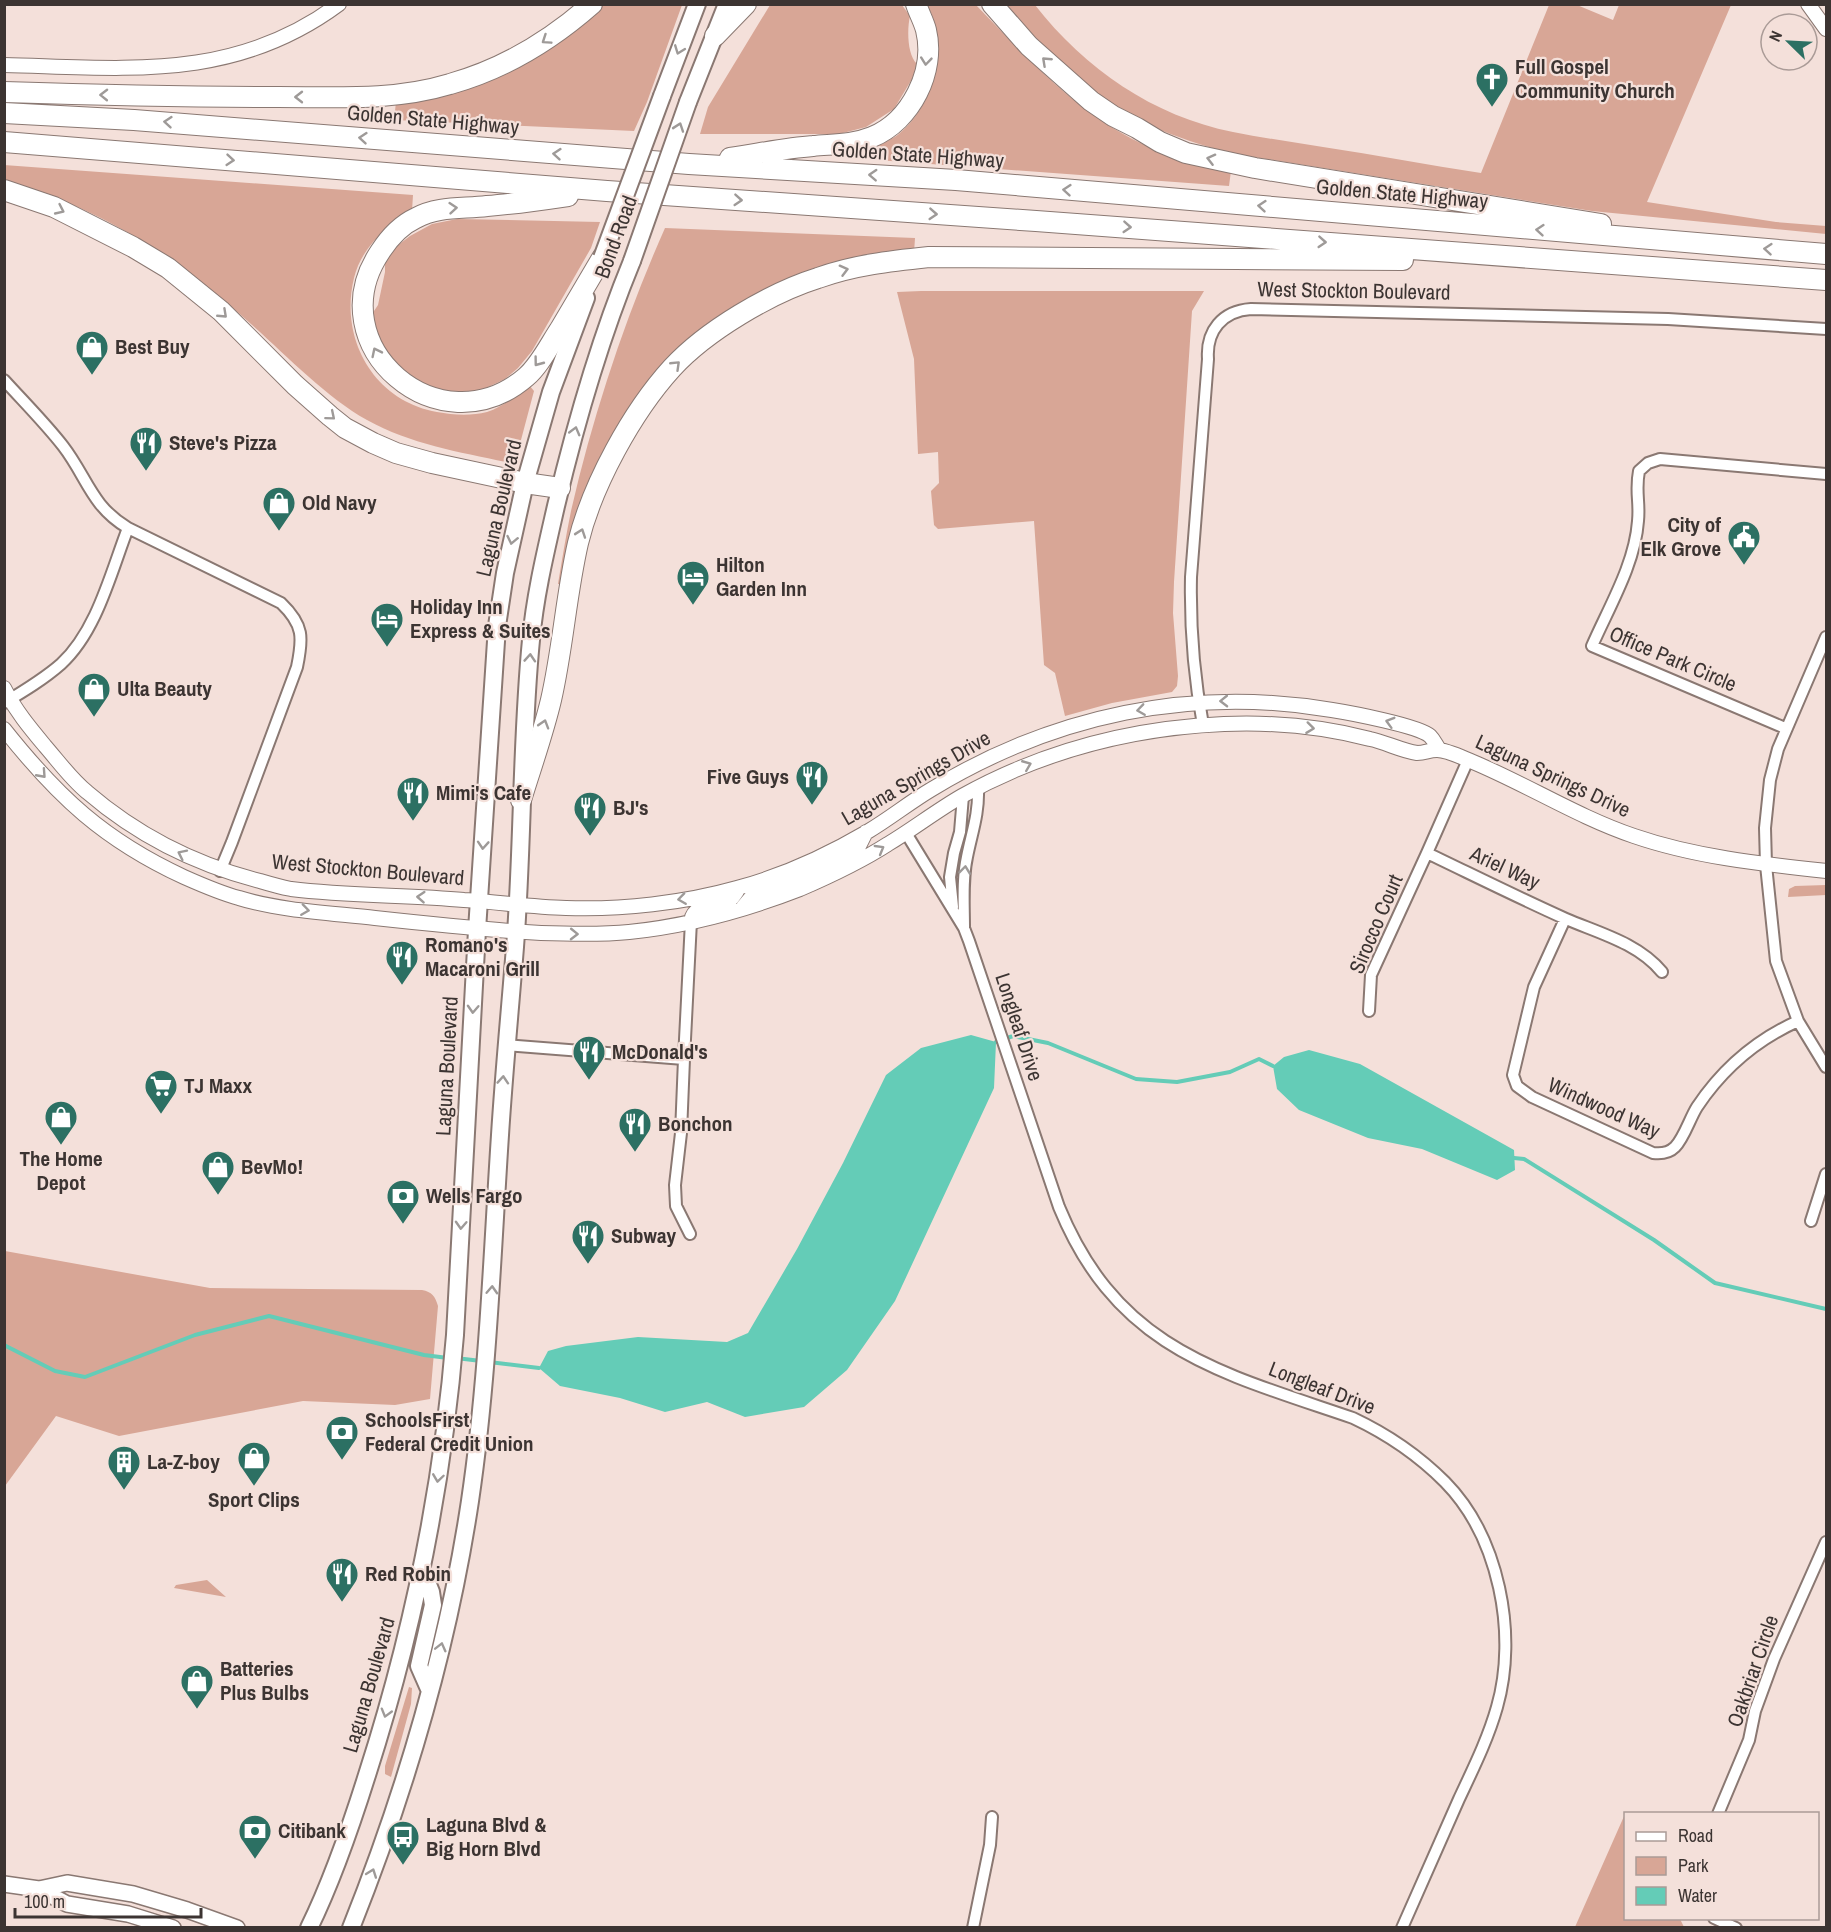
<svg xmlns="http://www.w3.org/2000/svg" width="1831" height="1932" viewBox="0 0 1831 1932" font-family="'Archivo Narrow',sans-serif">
	<rect width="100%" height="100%" fill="#f4e0da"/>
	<path fill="#d8a696" d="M975 4C1029 59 1080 118 1152 148 1177 158 1205 164 1231 171L1229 186 877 160 878 146C885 142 895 138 901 132 935 103 950 44 927 5Z
		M603 5H682L647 102 634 131 394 120 396 102 579 27Z
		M770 5H902L910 16C907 29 907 55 917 64L912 79 894 109 866 127 839 134H700L708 107Z
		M1007 5H1035C1085 69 1153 116 1233 132 1263 138 1293 142 1323 147 1376 155 1428 165 1481 173L1549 5H1577L1613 20 1619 5H1731L1647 202 1776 222 1826 226V234L1592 211 1235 154C1186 142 1137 124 1095 93 1062 69 1034 36 1007 5Z
		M4 165 413 195 412 211C387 225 361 248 354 278 339 339 374 401 437 412 453 415 471 416 487 412 503 407 516 395 529 385L534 391 517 455 506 462C459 452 410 444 367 420 326 397 286 355 251 324 179 259 100 206 5 182Z
		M457 219 600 222 591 248 532 351 518 368 505 379 484 389 466 393H446L411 380 382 350 372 314 378 305 385 272V258L393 249 410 236 432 224Z
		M665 228 915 238 914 253 765 292 631 406 563 584H558C562 560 566 535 571 511 593 415 625 318 665 228Z
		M921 291H1204L1192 311 1174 582 1173 613 1178 676 1177 686 1172 692 1112 703 1065 716 1055 673 1044 665 1034 521 938 529 934 525 931 491 939 483 938 452 918 454 914 359 897 292Z
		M1826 885V895L1788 897 1789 889 1795 886Z
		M5 1251 210 1288 422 1290C432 1292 435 1296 438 1306L430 1399 395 1405 303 1401 119 1436 56 1416 5 1486Z
		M207 1580 226 1597 174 1588 176 1585Z
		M409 1687 412 1688 411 1704 391 1777 385 1774V1766Z
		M1625 1814 1626 1918 1680 1919 1684 1927H1575Z"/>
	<path fill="#64ccb7" d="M971 1035 996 1042 994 1088 895 1301 847 1370 804 1407 745 1417 707 1402 665 1412 620 1398 560 1386 539 1368 548 1351 566 1346 638 1337 727 1342 748 1333 797 1249 843 1163 886 1075 921 1048Z
		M1309 1050 1360 1064 1514 1150 1515 1170 1497 1180 1422 1149 1368 1138 1299 1110 1277 1089 1273 1066 1284 1057Z"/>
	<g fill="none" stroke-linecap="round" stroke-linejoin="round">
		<path stroke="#64ccb7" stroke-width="4" d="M996 1042 1013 1036 1048 1043 1136 1079 1177 1082 1230 1072 1259 1059 1273 1066
			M1514 1158 1524 1159 1654 1240 1715 1283 1826 1309
			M4 1345 55 1371 85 1377 195 1335 269 1316 424 1355 448 1358
			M456 1358 481 1361
			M489 1362 539 1368"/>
		<g stroke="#8a7872" stroke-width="14">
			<path id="minor" d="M4 380C24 402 45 423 63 446 87 477 91 506 128 528
				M1826 637 1778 749 1770 780 1765 828 1766 865 1776 961 1798 1021 1826 1067
				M4 703C24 691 44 679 61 664 97 631 111 572 128 528L281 603C304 625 303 638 297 667L232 842 220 871
				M1203 725C1194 677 1190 626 1191 577L1208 359C1206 331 1222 311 1251 309L1668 319 1826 329
				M1785 728 1592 646C1609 607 1635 564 1638 521 1640 502 1635 491 1639 471L1648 463 1660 459 1826 474
				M906 833 964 928 969 941 1059 1207C1118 1350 1219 1372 1353 1418 1387 1434 1418 1455 1445 1482 1499 1537 1518 1634 1497 1707 1488 1739 1473 1769 1459 1799 1440 1842 1421 1885 1402 1928
				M1427 853C1473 875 1519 898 1566 919 1599 933 1638 943 1662 972
				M953 907 950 877 954 853 960 832 963 796
				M1565 919 1534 987 1513 1075 1517 1086 1532 1097 1653 1153C1661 1154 1669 1153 1675 1147 1684 1138 1690 1118 1697 1107 1723 1068 1756 1040 1798 1021
				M964 928C964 904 962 880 967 857 972 832 979 814 978 788
				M1369 1011 1371 975 1427 853 1468 760
				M506 1045 684 1059 691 921
				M684 1059 681 1133 675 1185 676 1206 690 1234
				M1811 1221 1826 1174
				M1718 1814 1749 1740 1755 1711 1774 1659 1826 1542
				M1714 1918 1736 1928
				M973 1928 990 1845 992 1817"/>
		</g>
		<g stroke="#8a7872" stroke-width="16">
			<path id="tertiary" d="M1808 4 1826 29
				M4 65C127 68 234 82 339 4
				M4 688C15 710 30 728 45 746 59 762 71 779 87 792 137 835 197 865 260 881 270 884 281 887 291 889 348 896 406 895 464 900 498 902 532 907 566 908 621 910 684 903 737 888 782 876 826 856 867 832 889 819 910 802 932 789 1054 715 1192 686 1332 710 1351 713 1419 726 1430 736 1434 740 1436 745 1439 749
				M4 729C58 797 104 840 184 877 202 885 220 893 239 898 281 911 331 913 375 918 430 924 485 930 541 933 570 934 600 935 629 932 687 926 746 910 800 889 830 876 860 862 888 844 913 829 936 811 962 796 1043 751 1132 728 1224 724 1272 722 1324 727 1370 739 1385 742 1402 751 1417 753 1426 753 1428 750 1437 750 1448 750 1463 758 1473 762 1528 785 1578 817 1634 836 1695 857 1762 864 1826 871
				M800 888 806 876 814 871 857 850 866 832
				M743 907 753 895 791 880 795 878 798 867
				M691 921C694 902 718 908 731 899 733 897 735 894 737 891"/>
		</g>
		<g stroke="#8a7872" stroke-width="18">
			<path id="secondary" d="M4 1884 39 1889 67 1883 133 1894 187 1910 237 1928
				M39 1889 67 1904 128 1914 173 1928"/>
		</g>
		<g stroke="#8a7872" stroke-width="20">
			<path id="primary" d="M662 96 697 4
				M688 102 727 4
				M420 1574 427 1582 431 1592 433 1605 419 1666 430 1691
				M309 1928C333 1879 351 1826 367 1775 413 1632 443 1484 455 1335L477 930 497 626 505 573 525 483 551 392 586 298
				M351 1928C406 1790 448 1647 470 1501 488 1379 492 1257 500 1135 504 1072 510 1010 515 947 523 845 521 742 531 640 535 595 546 550 556 506 576 422 599 341 632 261"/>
		</g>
		<g stroke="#8a7872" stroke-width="22">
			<path id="motorway" d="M992 4 1029 46 1091 101 1113 116 1137 128 1160 142 1186 153 1255 168 1601 224
				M715 36 746 4
				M4 92C96 95 187 97 278 97 336 97 394 101 450 84 504 69 550 41 592 4
				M4 113 134 120 689 164 956 180 1826 254
				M4 142 607 191 1036 221 1826 280
				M730 158C758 154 785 148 813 146 833 144 852 145 872 137 911 121 936 71 926 30 924 22 919 13 916 4
				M4 190 54 207 133 247 168 268 221 311 295 385 330 416 345 428 373 443 396 453 432 463 525 483 560 488
				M568 196C541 200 514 204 487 206 463 209 438 206 416 218 401 225 389 238 380 252 317 346 440 451 526 377 540 365 550 344 560 329 574 305 588 282 602 258
				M521 800C531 767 543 734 551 700 563 648 566 595 578 543 592 485 632 412 672 368 706 331 770 293 818 278 854 265 891 261 929 257L1403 260"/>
		</g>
		<use href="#minor" stroke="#fff" stroke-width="10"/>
		<use href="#tertiary" stroke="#fff" stroke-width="14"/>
		<use href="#secondary" stroke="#fff" stroke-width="15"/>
		<use href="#primary" stroke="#fff" stroke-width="16"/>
		<use href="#motorway" stroke="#fff" stroke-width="20"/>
		<g stroke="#8a7872" stroke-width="20" stroke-linecap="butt">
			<path id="primary-bridge" d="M602 258 662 96
				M632 261 688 102"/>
		</g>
		<use href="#primary-bridge" stroke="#fff" stroke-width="16"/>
	</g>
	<defs><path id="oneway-chevron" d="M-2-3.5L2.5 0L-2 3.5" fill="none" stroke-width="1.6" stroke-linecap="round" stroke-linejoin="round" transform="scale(1.5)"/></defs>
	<g stroke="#9e9a98">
		<use href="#oneway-chevron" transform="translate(546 40) rotate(146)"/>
		<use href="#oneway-chevron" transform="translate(679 50) rotate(111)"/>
		<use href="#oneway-chevron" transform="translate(926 61) rotate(96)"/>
		<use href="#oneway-chevron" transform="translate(1046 61) rotate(-137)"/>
		<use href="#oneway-chevron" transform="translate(104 95) rotate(-179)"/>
		<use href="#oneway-chevron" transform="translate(299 97) rotate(-180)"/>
		<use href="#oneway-chevron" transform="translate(168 122) rotate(-175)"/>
		<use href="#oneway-chevron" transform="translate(679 127) rotate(-71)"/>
		<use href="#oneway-chevron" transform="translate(363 138) rotate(-175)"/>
		<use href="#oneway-chevron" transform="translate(557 154) rotate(-175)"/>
		<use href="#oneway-chevron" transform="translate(1211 159) rotate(-166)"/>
		<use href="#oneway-chevron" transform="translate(230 160) rotate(5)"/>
		<use href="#oneway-chevron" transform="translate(873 175) rotate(-177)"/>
		<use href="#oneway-chevron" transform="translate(1067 190) rotate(-175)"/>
		<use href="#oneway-chevron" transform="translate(738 200) rotate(4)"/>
		<use href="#oneway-chevron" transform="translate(1262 206) rotate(-175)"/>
		<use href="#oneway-chevron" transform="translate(453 208) rotate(-5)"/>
		<use href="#oneway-chevron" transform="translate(60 210) rotate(25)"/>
		<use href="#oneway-chevron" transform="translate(933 214) rotate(4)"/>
		<use href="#oneway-chevron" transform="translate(1127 227) rotate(4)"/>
		<use href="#oneway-chevron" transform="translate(1540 230) rotate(-175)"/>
		<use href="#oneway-chevron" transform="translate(1322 242) rotate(4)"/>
		<use href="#oneway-chevron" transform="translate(1768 249) rotate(-175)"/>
		<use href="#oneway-chevron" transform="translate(844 270) rotate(-15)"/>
		<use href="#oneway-chevron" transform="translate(223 314) rotate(43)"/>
		<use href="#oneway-chevron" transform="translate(376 352) rotate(-116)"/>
		<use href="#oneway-chevron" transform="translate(538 362) rotate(127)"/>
		<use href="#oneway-chevron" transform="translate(676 365) rotate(-44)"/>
		<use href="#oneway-chevron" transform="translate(331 416) rotate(40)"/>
		<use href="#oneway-chevron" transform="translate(575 431) rotate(-75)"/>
		<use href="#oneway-chevron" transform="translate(581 533) rotate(-71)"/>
		<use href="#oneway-chevron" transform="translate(512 540) rotate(102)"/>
		<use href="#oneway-chevron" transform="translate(530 658) rotate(-86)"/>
		<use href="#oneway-chevron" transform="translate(1224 701) rotate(179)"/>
		<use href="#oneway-chevron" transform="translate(1141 710) rotate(172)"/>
		<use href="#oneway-chevron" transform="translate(1390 722) rotate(-164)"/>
		<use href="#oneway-chevron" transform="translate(544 724) rotate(-73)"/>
		<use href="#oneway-chevron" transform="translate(1310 728) rotate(7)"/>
		<use href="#oneway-chevron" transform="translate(1027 765) rotate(-22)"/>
		<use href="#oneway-chevron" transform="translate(42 774) rotate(48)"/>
		<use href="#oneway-chevron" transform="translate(483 845) rotate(94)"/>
		<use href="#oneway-chevron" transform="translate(880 849) rotate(-30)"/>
		<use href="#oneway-chevron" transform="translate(182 854) rotate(-154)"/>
		<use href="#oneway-chevron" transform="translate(965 870) rotate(-83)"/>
		<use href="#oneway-chevron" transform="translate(421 897) rotate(-176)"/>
		<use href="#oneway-chevron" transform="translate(682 899) rotate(172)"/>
		<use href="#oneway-chevron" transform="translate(305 910) rotate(8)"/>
		<use href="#oneway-chevron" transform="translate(574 934) rotate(1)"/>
		<use href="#oneway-chevron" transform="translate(473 1009) rotate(93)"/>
		<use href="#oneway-chevron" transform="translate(503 1080) rotate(-86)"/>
		<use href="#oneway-chevron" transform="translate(461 1225) rotate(93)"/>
		<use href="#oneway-chevron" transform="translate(492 1290) rotate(-87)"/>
		<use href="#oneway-chevron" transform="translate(438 1478) rotate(98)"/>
		<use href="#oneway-chevron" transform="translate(441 1647) rotate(-76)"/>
		<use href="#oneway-chevron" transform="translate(386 1713) rotate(106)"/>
		<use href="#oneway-chevron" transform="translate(372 1873) rotate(-70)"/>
	</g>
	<defs>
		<g id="church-pin" transform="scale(1.725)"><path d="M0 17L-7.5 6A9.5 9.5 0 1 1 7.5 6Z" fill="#2c7063" stroke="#f4e0da"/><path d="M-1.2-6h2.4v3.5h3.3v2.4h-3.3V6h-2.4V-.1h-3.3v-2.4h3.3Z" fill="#fff"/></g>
		<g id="shop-pin" transform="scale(1.725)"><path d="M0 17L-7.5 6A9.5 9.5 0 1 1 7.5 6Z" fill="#2c7063" stroke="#f4e0da"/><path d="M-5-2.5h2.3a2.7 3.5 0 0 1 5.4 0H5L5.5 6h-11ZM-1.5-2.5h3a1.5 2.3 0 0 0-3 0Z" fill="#fff"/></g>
		<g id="restaurant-pin" transform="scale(1.725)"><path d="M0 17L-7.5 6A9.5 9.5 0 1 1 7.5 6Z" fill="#2c7063" stroke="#f4e0da"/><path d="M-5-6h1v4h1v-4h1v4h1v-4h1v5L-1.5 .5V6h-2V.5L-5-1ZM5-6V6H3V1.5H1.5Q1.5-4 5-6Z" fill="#fff"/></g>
		<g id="civic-pin" transform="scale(1.725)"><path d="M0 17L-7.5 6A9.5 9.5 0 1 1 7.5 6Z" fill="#2c7063" stroke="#f4e0da"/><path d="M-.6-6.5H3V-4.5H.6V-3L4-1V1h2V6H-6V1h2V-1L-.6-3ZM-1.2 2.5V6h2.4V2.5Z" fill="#fff"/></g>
		<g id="hotel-pin" transform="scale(1.725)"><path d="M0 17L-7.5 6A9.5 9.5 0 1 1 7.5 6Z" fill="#2c7063" stroke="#f4e0da"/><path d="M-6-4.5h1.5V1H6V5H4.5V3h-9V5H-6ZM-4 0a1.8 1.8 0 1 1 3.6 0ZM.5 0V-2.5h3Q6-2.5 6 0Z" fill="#fff"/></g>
		<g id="supermarket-pin" transform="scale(1.725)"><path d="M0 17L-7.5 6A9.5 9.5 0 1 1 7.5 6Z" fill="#2c7063" stroke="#f4e0da"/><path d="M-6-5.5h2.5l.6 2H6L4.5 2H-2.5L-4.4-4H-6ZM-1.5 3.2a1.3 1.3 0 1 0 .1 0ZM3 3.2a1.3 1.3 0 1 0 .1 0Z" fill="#fff"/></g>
		<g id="bank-pin" transform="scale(1.725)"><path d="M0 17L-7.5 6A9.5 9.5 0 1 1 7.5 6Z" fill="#2c7063" stroke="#f4e0da"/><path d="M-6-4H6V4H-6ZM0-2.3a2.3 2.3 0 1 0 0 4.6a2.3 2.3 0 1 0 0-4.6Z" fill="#fff"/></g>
		<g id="building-pin" transform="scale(1.725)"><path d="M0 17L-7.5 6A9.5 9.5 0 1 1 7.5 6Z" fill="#2c7063" stroke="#f4e0da"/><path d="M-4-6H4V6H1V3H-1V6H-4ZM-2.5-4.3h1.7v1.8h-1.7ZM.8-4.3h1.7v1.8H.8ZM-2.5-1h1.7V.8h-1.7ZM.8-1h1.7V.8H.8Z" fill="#fff"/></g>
		<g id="bus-pin" transform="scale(1.725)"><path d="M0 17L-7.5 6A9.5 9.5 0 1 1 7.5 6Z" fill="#2c7063" stroke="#f4e0da"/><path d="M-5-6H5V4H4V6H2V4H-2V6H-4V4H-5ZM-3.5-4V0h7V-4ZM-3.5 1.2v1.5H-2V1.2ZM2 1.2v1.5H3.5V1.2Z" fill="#fff"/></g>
	</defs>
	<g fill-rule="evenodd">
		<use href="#church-pin" x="1492" y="79"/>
		<use href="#shop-pin" x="92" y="347"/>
		<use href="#restaurant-pin" x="146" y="443"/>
		<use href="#shop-pin" x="279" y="503"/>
		<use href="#civic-pin" x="1744" y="537"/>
		<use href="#hotel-pin" x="693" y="577"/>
		<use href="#hotel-pin" x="387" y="619"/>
		<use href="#shop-pin" x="94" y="689"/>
		<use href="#restaurant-pin" x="812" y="777"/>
		<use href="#restaurant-pin" x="413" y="793"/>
		<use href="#restaurant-pin" x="590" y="808"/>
		<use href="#restaurant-pin" x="402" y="957"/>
		<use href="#restaurant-pin" x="589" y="1052"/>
		<use href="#supermarket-pin" x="161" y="1086"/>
		<use href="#shop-pin" x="61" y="1117"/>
		<use href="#restaurant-pin" x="635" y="1124"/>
		<use href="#shop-pin" x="218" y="1167"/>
		<use href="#bank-pin" x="403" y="1196"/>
		<use href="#restaurant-pin" x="588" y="1236"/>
		<use href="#bank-pin" x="342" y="1432"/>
		<use href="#shop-pin" x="254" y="1458"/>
		<use href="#building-pin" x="124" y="1462"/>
		<use href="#restaurant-pin" x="342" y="1574"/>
		<use href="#shop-pin" x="197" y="1681"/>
		<use href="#bank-pin" x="255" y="1831"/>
		<use href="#bus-pin" x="403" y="1837"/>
	</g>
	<g text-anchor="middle" stroke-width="4.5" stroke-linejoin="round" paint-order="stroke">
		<g font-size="21" font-weight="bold" fill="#3c3432" stroke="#f4e0da" text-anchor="start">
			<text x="1515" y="74">Full Gospel<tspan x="1515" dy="24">Community Church</tspan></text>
			<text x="115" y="354">Best Buy</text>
			<text x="169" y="450">Steve's Pizza</text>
			<text x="302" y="510">Old Navy</text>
			<text x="1721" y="532" text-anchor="end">City of<tspan x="1721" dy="24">Elk Grove</tspan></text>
			<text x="716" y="572">Hilton<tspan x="716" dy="24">Garden Inn</tspan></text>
			<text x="410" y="614">Holiday Inn<tspan x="410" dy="24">Express &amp; Suites</tspan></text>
			<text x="117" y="696">Ulta Beauty</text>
			<text x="789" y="784" text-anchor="end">Five Guys</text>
			<text x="436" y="800">Mimi's Cafe</text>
			<text x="613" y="815">BJ's</text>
			<text x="425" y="952">Romano's<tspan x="425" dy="24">Macaroni Grill</tspan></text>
			<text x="612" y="1059">McDonald's</text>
			<text x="184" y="1093">TJ Maxx</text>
			<text x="658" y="1131">Bonchon</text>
			<text x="61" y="1166" text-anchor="middle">The Home<tspan x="61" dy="24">Depot</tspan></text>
			<text x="241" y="1174">BevMo!</text>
			<text x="426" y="1203">Wells Fargo</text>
			<text x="611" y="1243">Subway</text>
			<text x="365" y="1427">SchoolsFirst<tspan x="365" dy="24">Federal Credit Union</tspan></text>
			<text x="147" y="1469">La-Z-boy</text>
			<text x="254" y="1507" text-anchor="middle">Sport Clips</text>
			<text x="365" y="1581">Red Robin</text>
			<text x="220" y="1676">Batteries<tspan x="220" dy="24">Plus Bulbs</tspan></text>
			<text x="426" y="1832">Laguna Blvd &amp;<tspan x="426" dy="24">Big Horn Blvd</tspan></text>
			<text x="278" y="1838">Citibank</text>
		</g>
		<g font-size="21" fill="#3c3432" stroke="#f4e0da">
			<text transform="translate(433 120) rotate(5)" y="7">Golden State Highway</text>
			<text transform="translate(918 155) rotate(4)" y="7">Golden State Highway</text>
			<text transform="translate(1402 194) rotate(5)" y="7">Golden State Highway</text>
			<text transform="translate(616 237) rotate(-70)" y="7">Bond Road</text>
			<text transform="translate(1354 291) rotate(1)" y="7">West Stockton Boulevard</text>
			<text transform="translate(499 508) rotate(-77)" y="7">Laguna Boulevard</text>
			<text transform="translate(1673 659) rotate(23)" y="7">Office Park Circle</text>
			<text transform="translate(1553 776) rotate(25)" y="7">Laguna Springs Drive</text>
			<text transform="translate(916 778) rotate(-30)" y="7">Laguna Springs Drive</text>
			<text transform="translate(1505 868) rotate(25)" y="7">Ariel Way</text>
			<text transform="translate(368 870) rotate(5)" y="7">West Stockton Boulevard</text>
			<text transform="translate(1376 924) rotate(-67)" y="7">Sirocco Court</text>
			<text transform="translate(1019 1027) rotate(72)" y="7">Longleaf Drive</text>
			<text transform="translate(447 1066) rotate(-87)" y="7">Laguna Boulevard</text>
			<text transform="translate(1604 1108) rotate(24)" y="7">Windwood Way</text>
			<text transform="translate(1322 1388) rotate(21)" y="7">Longleaf Drive</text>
			<text transform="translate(1753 1671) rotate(-71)" y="7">Oakbriar Circle</text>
			<text transform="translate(369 1685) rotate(-74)" y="7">Laguna Boulevard</text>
		</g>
	</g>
	<rect width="1831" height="1932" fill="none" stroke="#3c3432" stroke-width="12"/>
	<rect x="1624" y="1812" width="195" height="108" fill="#f4e0da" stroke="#aa9b97" stroke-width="1.5"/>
	<rect x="1636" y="1832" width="30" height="9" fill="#ffffff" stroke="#aa9b97" stroke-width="1.5"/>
	<text x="1678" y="1842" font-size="18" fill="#3c3432">Road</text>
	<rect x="1636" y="1857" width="30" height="18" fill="#d8a696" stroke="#aa9b97" stroke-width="1.5"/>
	<text x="1678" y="1872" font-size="18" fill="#3c3432">Park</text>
	<rect x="1636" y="1887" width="30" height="18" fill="#64ccb7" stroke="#aa9b97" stroke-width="1.5"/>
	<text x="1678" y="1902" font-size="18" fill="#3c3432">Water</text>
	<g transform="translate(1789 42) rotate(294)"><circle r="28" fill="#f4e0da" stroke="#aa9b97" stroke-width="1.5"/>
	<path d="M0-4.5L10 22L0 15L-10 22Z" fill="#2c7063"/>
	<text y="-9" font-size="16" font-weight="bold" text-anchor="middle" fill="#3c3432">N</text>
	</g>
	<path d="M15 1908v9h186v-9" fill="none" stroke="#3c3432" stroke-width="3"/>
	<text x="24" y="1908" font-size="18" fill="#3c3432" stroke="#f4e0da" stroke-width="4.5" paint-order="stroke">100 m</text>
</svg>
